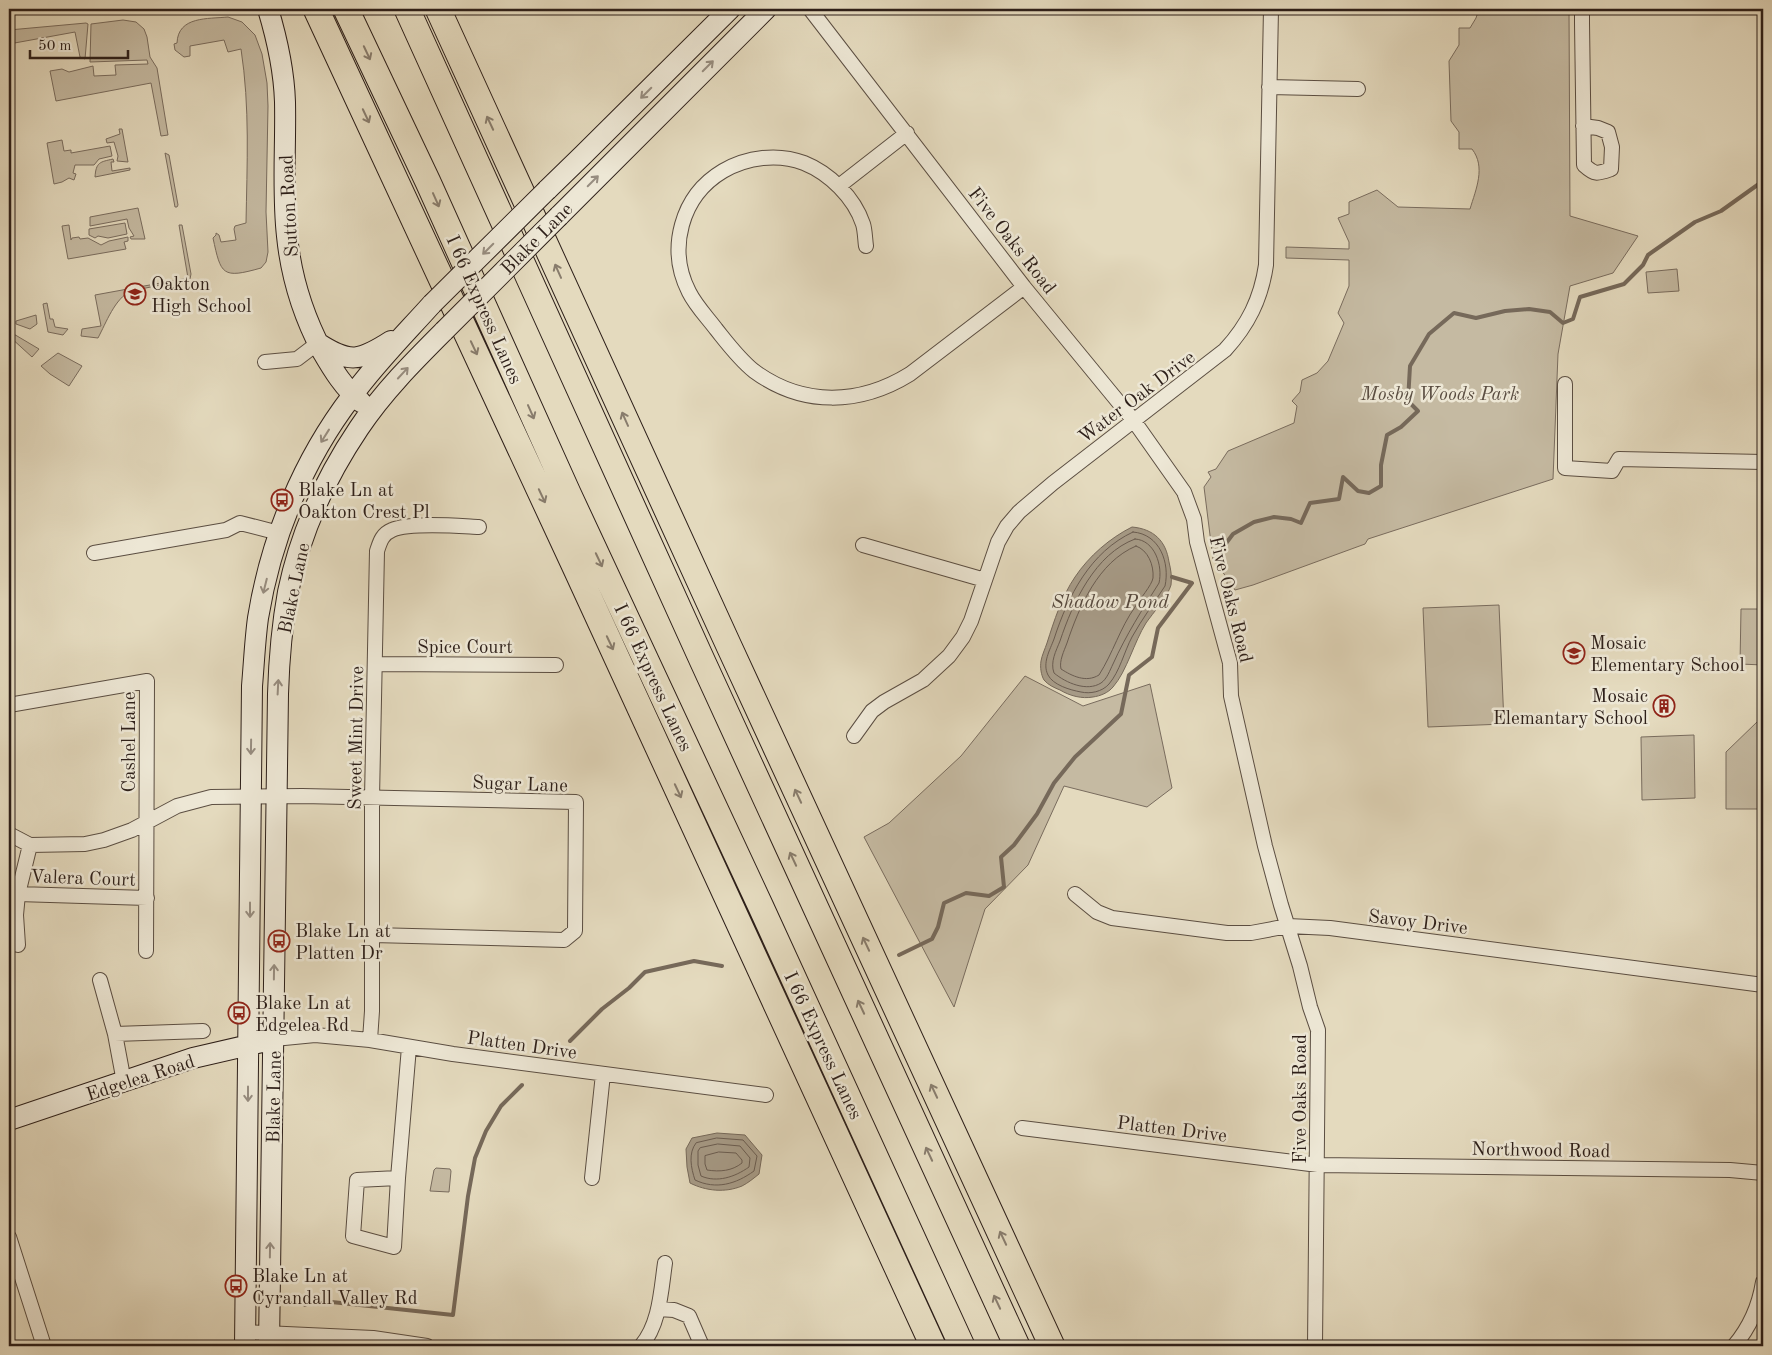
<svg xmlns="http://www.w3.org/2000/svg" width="1772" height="1355" viewBox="0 0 1772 1355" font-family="'Old Standard TT',serif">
	<rect width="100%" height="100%" fill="#e4dabe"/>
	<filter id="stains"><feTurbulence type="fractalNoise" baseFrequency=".004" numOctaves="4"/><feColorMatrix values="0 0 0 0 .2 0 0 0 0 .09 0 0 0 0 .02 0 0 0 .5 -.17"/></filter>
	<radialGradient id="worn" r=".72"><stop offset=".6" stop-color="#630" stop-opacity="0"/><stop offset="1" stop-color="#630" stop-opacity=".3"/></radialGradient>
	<path fill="#c5baa2" stroke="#796c5e" d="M1479 9H1569L1570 216 1638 236 1613 273 1570 286 1558 354 1553 479 1368 539 1365 544 1253 585 1235 590 1231 584 1227 585V578L1213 559 1204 487 1211 477 1208 472 1216 469 1228 451 1294 423 1297 406 1292 401 1300 392 1302 380 1317 373 1328 361 1344 323 1338 313 1349 286V260L1286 258V247L1349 249V242L1338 218 1349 214V202L1377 190 1398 207 1470 209C1476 189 1486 167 1472 149H1459V132L1451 121 1449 61 1459 45V28H1470L1476 18Z
		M228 17 242 22 255 35 262 54 267 83 268 106 266 212 268 252 266 262 261 268C222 279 221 275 213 238L216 235V233L219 235 221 242 236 240 234 229 235 226 246 223C247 165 250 107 241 49L228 52 224 40 190 46V56L184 57 175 50 174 44 177 43C178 16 208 19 228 17Z
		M123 20 136 22 144 29 147 37 150 57 157 68 168 135 161 136 151 83 56 101 50 71 62 69 69 72 93 66 94 76 116 75 115 65 148 64 147 60 90 62 91 24Z
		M86 23 88 24 85 59 80 57 75 32 9 44V30Z
		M119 129H122L128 162 117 161 118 156 114 142 107 143 106 139 120 134Z
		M62 140 64 151 71 150V153L110 146 112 156 99 159 94 165H75L73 173 76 174 74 180 69 178 62 182 54 184 47 143Z
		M165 153 169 155 178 205 177 207H175Z
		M113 159 114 162H111L112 171 130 168V170L95 177C96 162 100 162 113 159Z
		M138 208 145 239H131L130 237 134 236 129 228 127 219 90 226V217Z
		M125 223 127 234 108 238 98 236 95 238 89 235V229Z
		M69 225 71 240 72 238 79 237 80 239 88 238 101 245 109 241 128 237V241L124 242 126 249 68 259 62 226Z
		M179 225H182L191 274 190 279 131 291C115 298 106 323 98 338L81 336 82 329 101 326 95 295 188 278Z
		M1677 269 1679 291 1648 293 1646 272Z
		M47 303 50 319H53L55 327 68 329 63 335 48 332 43 304Z
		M36 315 37 324 30 329 16 324V321Z
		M9 333H12L39 349 32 357 10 337H9Z
		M58 353 82 366 69 386 50 374 41 366Z
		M1499 605 1504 724 1428 727 1423 608Z
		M1741 609H1763V665L1740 664Z
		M1025 676 1083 706 1150 684 1172 788 1147 807 1064 786 1028 865 985 909 954 1007 864 837 889 823 961 756Z
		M1758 721H1763V809H1726V752Z
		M1694 735 1695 798 1642 800 1641 737Z
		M436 1168 450 1169 451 1171 449 1192 430 1191 434 1170Z"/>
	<path fill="#a69a86" stroke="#76695a" d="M1132 527C1154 529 1166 541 1169 562 1171 570 1172 577 1171 585 1168 596 1153 613 1146 623 1134 642 1127 671 1113 687 1108 693 1100 696 1093 697 1082 699 1070 696 1060 690 1055 688 1048 685 1044 680 1041 675 1040 667 1041 661 1042 655 1045 649 1047 643 1054 621 1062 596 1075 577 1089 556 1110 538 1132 527Z
		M717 1133 745 1135 762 1155 759 1174C754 1178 748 1183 742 1186 725 1193 706 1191 690 1183L687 1167 686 1149 692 1138Z"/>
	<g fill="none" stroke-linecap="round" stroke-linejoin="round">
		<path stroke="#6a5c50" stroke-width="1" d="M1133 532C1160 534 1170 563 1165 586 1154 603 1142 619 1132 637 1124 652 1120 671 1109 684 1102 692 1090 694 1081 692 1070 690 1053 685 1048 675 1042 663 1050 650 1054 639 1068 596 1090 552 1133 532Z
			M1135 539C1155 540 1163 566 1159 583 1142 610 1126 635 1113 664 1110 670 1107 679 1101 683 1087 692 1066 683 1054 673 1050 662 1056 651 1060 641 1073 602 1095 554 1135 539Z
			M1136 546C1148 550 1154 565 1153 578 1152 585 1139 600 1135 607 1120 628 1113 653 1099 675 1086 683 1072 676 1061 669 1059 661 1064 651 1067 643 1079 607 1098 562 1136 546Z
			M717 1138 743 1140 757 1156 754 1171C736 1184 716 1190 695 1180 691 1168 688 1153 696 1143Z
			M718 1144 740 1146 750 1158 749 1167C735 1177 717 1183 701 1176L698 1165V1151L700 1148Z
			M719 1152 736 1153 742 1160V1163C732 1171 720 1172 707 1170L705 1164V1156Z"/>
		<path stroke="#76695a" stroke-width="4" d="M1218 554 1233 534 1254 522 1274 517 1291 519 1301 523 1310 503 1339 499 1343 477 1358 491 1369 493 1381 486V465L1387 435 1401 427 1418 411 1408 401 1410 366 1429 334 1454 313 1476 318 1505 311 1529 309 1550 312 1563 323 1573 319 1580 297 1624 284 1643 265 1648 255 1695 222 1721 211 1763 181
			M899 955 932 939 938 927 944 903 966 893 989 896 1004 887 1001 857 1014 845 1037 814 1054 783 1075 757 1121 714 1129 675 1152 657 1158 628 1192 583 1172 577
			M570 1041 602 1009 629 988 645 972 694 961 722 966
			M305 1305 313 1300 453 1315 468 1196 475 1158 486 1131 501 1106 522 1085
			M218 1346 223 1344"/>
		<g stroke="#5b4e42" stroke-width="16">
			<path id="street" d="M810 9 1024 287 1134 421 1184 492 1194 519 1197 542 1230 663 1231 696 1265 846 1281 905 1300 966 1310 1007 1318 1030 1315 1346
				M1582 9V23L1584 165C1595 175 1597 174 1611 169L1612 147 1608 132 1598 128 1583 126
				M1269 87 1358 89
				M839 186 907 133
				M866 246C865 239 865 230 863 224 854 197 829 173 804 163 778 153 747 157 723 171 681 196 667 249 689 292 696 306 707 317 716 329 728 344 739 359 754 371 803 407 860 405 910 374L1024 287
				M265 362 297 359 318 343
				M1565 384V468L1612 471 1619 459 1763 462
				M863 545 985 580
				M94 553 226 530 240 523 279 533
				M375 664 556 665
				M9 705 147 681 146 951
				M854 736 872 711 884 702 923 680 949 656 963 637 971 621 998 542 1007 526 1019 512 1053 483 1225 350C1248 325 1261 299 1266 265L1271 9
				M9 834 30 845 85 844 104 840 132 830 177 806 211 797 302 796 576 802 575 931 564 940 373 935
				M30 845 18 894 147 898
				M1075 894 1097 912 1112 918 1227 933H1251L1288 926 1330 928 1763 985
				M18 945 16 915 18 894
				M100 980 115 1034 124 1082
				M115 1034 203 1031
				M274 1039 315 1035 370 1040 453 1054 766 1095
				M370 1040 372 1011V798L377 551C380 542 382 534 392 530 409 522 458 526 479 527
				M1022 1128 1318 1165 1730 1170 1763 1173
				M398 1178 394 1247 353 1236 357 1180 398 1178 409 1047
				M592 1178 603 1074
				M9 1237 44 1346
				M658 1309 674 1310 689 1316 702 1346
				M245 1332 373 1338 427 1346
				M641 1346C660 1324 661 1290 665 1263
				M1734 1346C1750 1327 1759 1307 1763 1282"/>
		</g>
		<g stroke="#2d1f19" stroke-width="22">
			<path id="secondary" d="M268 9C277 39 284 70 285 102 286 147 282 191 287 236 291 276 303 315 322 351 333 370 344 388 361 402
				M547 190 583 155 730 9
				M559 216 766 9
				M318 343C350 364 360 361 391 341
				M9 1120 193 1058 262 1042
				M245 1346 252 686C254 663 255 640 258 618 271 538 303 460 352 396 376 363 405 334 432 304
				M269 1346 278 694C279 660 282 625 288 592 300 534 326 477 359 428 383 392 414 361 444 331"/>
		</g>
		<g stroke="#2d1f19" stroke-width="27">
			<path id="highway" d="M316 9 576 569 933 1346
				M346 9 428 182 568 493 761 907 962 1346
				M407 9 702 660 1017 1346
				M438 9 728 644 1052 1346"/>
		</g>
		<use href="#street" stroke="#ede7d5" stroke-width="14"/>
		<use href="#secondary" stroke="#ede7d5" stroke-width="20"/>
		<use href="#highway" stroke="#e4dabe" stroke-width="25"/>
		<g stroke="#2d1f19" stroke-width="22" stroke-linecap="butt">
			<path id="secondary-bridge" d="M432 304 547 190
				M444 331 559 216"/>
		</g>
		<use href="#secondary-bridge" stroke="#ede7d5" stroke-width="20"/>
	</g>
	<defs><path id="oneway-shaft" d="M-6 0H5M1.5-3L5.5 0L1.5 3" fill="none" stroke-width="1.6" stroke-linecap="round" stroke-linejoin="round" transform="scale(1.25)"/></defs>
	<g stroke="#887c6c">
		<use href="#oneway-shaft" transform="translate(367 53) rotate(65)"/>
		<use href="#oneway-shaft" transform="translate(366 116) rotate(65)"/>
		<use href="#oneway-shaft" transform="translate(490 123) rotate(-115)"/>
		<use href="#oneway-shaft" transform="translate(436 200) rotate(66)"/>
		<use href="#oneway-shaft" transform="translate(558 271) rotate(-114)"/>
		<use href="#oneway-shaft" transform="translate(474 348) rotate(65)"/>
		<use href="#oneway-shaft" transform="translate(531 412) rotate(66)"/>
		<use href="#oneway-shaft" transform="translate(625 419) rotate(-114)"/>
		<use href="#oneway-shaft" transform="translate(542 496) rotate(65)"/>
		<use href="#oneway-shaft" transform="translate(599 560) rotate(65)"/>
		<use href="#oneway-shaft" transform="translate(610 643) rotate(65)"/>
		<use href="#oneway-shaft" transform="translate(678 791) rotate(65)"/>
		<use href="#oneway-shaft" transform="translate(798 796) rotate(-115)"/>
		<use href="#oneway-shaft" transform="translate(793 859) rotate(-115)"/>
		<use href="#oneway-shaft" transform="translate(866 944) rotate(-115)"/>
		<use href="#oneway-shaft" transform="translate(861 1007) rotate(-115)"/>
		<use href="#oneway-shaft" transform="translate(934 1091) rotate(-115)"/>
		<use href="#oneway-shaft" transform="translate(929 1154) rotate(-115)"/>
		<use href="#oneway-shaft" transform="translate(1003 1238) rotate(-115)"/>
		<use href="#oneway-shaft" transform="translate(997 1302) rotate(-115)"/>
	</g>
	<g stroke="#978d80">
		<use href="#oneway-shaft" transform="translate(708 66) rotate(-45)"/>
		<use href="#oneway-shaft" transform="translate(646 93) rotate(135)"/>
		<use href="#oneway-shaft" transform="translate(593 181) rotate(-45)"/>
		<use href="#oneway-shaft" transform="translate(488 249) rotate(135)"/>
		<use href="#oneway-shaft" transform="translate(403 373) rotate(-47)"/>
		<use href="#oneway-shaft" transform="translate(325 436) rotate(122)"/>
		<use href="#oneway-shaft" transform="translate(265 586) rotate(104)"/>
		<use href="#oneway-shaft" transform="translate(278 687) rotate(-87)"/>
		<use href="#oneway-shaft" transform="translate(251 747) rotate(91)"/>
		<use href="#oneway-shaft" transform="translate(250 910) rotate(90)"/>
		<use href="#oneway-shaft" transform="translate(274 972) rotate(-89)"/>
		<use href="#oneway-shaft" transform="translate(248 1094) rotate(90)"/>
		<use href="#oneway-shaft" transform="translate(270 1250) rotate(-89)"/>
	</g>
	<defs>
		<g id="school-ring" transform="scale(1.125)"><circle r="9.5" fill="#ede7d5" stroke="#8f2418" stroke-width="1.5"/><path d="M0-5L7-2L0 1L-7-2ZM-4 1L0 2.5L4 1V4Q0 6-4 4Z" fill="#8f2418"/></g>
		<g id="bus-ring" transform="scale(1.125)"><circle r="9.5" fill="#ede7d5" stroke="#8f2418" stroke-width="1.5"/><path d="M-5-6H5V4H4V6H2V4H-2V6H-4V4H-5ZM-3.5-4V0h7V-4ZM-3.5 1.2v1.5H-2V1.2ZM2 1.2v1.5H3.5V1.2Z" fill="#8f2418"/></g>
		<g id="building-ring" transform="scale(1.125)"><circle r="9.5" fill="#ede7d5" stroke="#8f2418" stroke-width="1.5"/><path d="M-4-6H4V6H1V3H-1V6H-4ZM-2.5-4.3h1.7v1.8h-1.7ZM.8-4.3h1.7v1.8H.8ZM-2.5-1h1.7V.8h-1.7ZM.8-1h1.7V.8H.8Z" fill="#8f2418"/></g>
	</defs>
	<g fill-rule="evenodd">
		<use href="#school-ring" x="135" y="294"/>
		<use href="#bus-ring" x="282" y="500"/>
		<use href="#school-ring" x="1574" y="653"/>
		<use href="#building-ring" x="1664" y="706"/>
		<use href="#bus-ring" x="279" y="941"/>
		<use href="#bus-ring" x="239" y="1013"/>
		<use href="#bus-ring" x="236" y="1286"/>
	</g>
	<g text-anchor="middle" stroke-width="5" stroke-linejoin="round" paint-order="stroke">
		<g font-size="19" fill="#2d1f19" stroke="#ede7d5">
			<text transform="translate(288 206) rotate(-93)" y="7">Sutton Road</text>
			<text transform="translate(536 238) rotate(-45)" y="7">Blake Lane</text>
			<text transform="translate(1013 240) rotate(52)" y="7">Five Oaks Road</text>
			<text transform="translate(485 309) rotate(66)" y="7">I 66 Express Lanes</text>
			<text transform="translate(1136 396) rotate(-37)" y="7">Water Oak Drive</text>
			<text transform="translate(293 588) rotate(-78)" y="7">Blake Lane</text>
			<text transform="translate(1232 599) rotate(76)" y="7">Five Oaks Road</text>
			<text x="465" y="653">Spice Court</text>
			<text transform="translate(654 677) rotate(65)" y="7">I 66 Express Lanes</text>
			<text transform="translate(355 738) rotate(-89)" y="7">Sweet Mint Drive</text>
			<text transform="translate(128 742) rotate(-90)" y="7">Cashel Lane</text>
			<text transform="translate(520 783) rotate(2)" y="7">Sugar Lane</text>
			<text transform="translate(83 877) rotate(2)" y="7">Valera Court</text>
			<text transform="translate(1418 921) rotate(7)" y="7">Savoy Drive</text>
			<text transform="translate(522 1044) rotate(8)" y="7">Platten Drive</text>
			<text transform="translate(824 1045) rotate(65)" y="7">I 66 Express Lanes</text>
			<text transform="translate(140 1077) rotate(-18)" y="7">Edgelea Road</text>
			<text transform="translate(273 1097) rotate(-89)" y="7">Blake Lane</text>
			<text transform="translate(1299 1099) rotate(-90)" y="7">Five Oaks Road</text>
			<text transform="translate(1172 1128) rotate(7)" y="7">Platten Drive</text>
			<text transform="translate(1541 1149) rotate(1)" y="7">Northwood Road</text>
		</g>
		<g font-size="19" fill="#2d1f19" stroke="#ede7d5" text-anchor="start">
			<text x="151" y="290">Oakton<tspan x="151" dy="22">High School</tspan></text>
			<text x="298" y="496">Blake Ln at<tspan x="298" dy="22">Oakton Crest Pl</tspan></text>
			<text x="1590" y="649">Mosaic<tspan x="1590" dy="22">Elementary School</tspan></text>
			<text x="1648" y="702" text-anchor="end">Mosaic<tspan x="1648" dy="22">Elemantary School</tspan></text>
			<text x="295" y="937">Blake Ln at<tspan x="295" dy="22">Platten Dr</tspan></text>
			<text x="255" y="1009">Blake Ln at<tspan x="255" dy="22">Edgelea Rd</tspan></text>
			<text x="252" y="1282">Blake Ln at<tspan x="252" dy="22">Cyrandall Valley Rd</tspan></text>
		</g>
		<g font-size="19" font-style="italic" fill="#5b4e42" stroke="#ede7d5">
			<text x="1440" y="400">Mosby Woods Park</text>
		</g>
		<g font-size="20" font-style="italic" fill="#574a3f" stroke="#ede7d5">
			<text x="1110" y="608">Shadow Pond</text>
		</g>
	</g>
	<rect width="1772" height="1355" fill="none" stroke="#e4dabe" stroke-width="30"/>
	<rect x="10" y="10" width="1752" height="1335" fill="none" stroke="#2d1f19" stroke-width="2.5"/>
	<rect x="15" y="15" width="1742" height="1325" fill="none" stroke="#2d1f19"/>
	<path d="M30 50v8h98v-8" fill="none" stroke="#2d1f19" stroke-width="2.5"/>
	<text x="38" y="50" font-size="15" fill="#2d1f19" stroke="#ede7d5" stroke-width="4" paint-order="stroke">50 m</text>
	<rect width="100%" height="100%" filter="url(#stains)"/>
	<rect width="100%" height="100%" fill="url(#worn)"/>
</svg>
